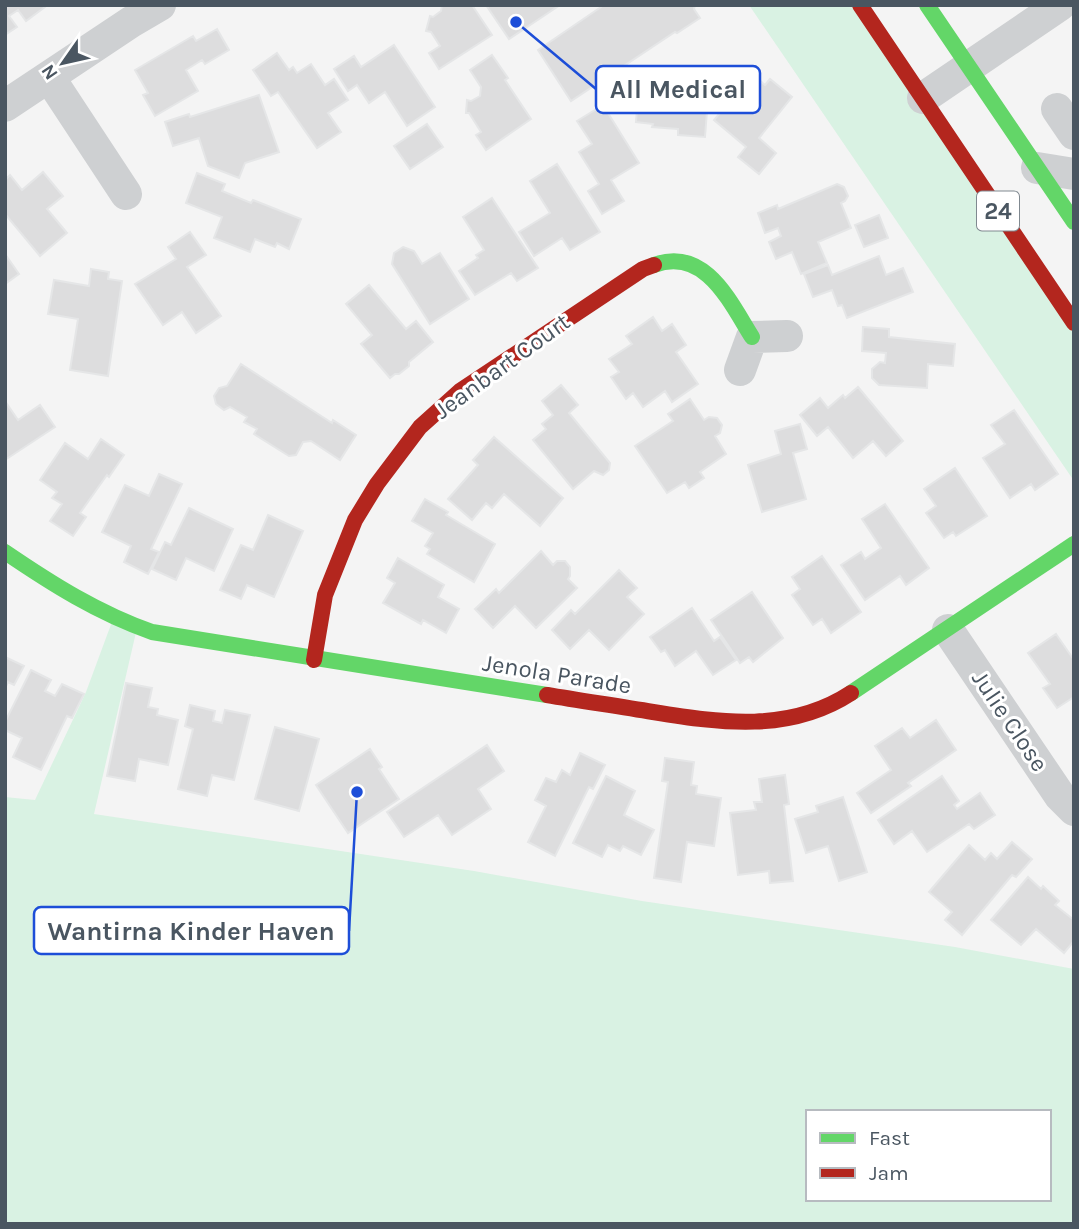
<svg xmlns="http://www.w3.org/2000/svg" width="1079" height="1229" viewBox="0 0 1079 1229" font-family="Karla,sans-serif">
	<rect width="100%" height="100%" fill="#f4f4f4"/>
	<path fill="#d9f2e3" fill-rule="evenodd" d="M749 5H860L1074 323V481Z
		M113 619 137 628 94 814 474 871 642 901 955 947 1074 969V1224H5V797L35 800 86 692ZM808 1112H1049V1199H808Z"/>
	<path fill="#ddddde" stroke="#e5e6e7" stroke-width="2" d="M5 5H44L45 7 26 21 18 10 9 16 17 27 5 35Z
		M442 5H472L492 35 439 69 429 53 440 46 431 32 426 31 430 16 433 17 441 11Z
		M486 5H560L509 39Z
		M604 5H695L694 9 700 18 677 33 675 32 571 101 538 50Z
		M217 29 229 50 205 64 202 60 186 70 198 91 155 116 143 95 148 93 135 70 193 36 196 41Z
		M394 45 435 107 407 126 385 92 369 103 357 85 348 91 334 69 354 56 361 67Z
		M277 53 289 70 293 67 297 73 311 64 325 85 334 79 348 100 328 113 341 132 317 148 278 92 271 96 253 70Z
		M492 55 508 78 505 80 531 119 486 150 476 135 481 132 469 113H466L467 100 471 101 480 96 481 87 470 70Z
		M640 68 661 70 660 78 686 80 683 109 707 111 705 137 678 135V129L652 127 653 124 636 122Z
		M752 74 765 85 770 79 792 97 759 138 776 153 759 174 738 157 746 147 714 120Z
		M259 95 279 152 245 163 239 178 208 166 199 138 173 146 165 122 189 114 190 117Z
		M603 105 639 163 611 180 624 201 602 214 588 191 599 184 579 152 592 144 577 121Z
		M427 124 443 147 410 169 394 146Z
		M557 164 600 232 570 250 562 238 534 256 519 232 550 213 530 181Z
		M43 172 63 196 47 209 67 233 40 256 5 214V180L10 175 22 190Z
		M197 173 225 184 222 191 251 203 253 200 301 219 289 249 277 243 275 247 255 239 250 252 214 238 222 217 186 203Z
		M837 184 844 187 848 196 845 201 841 203 851 228 818 242 827 263 801 274 792 252 776 259 769 242 781 236 778 228 765 233 758 213 777 205 778 209Z
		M492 198 538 268 517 281 511 273 475 295 459 271 478 258 476 255 484 250 463 217Z
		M879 215 888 238 864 247 855 225Z
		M190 232 206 255 187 267 221 316 196 333 182 312 163 325 135 284 176 259 168 247Z
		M403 247 414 251 422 264 440 253 469 299 430 324 392 264 394 253Z
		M5 254 19 274 5 284Z
		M879 256 886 275 903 268 913 292 847 318 842 305 838 306 832 290 813 297 804 274 828 265 832 275Z
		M91 269 109 272 108 279 122 281 108 376 70 370 78 319 48 314 54 280 89 286Z
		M369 285 406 329 416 321 433 342 409 362V366L399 374H395L390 378 361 344 372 335 346 304Z
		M653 317 662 331 672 324 686 345 676 352 698 384 672 402 665 391 643 407 633 393 626 399 611 377 619 372 609 359 632 344 626 336Z
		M863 327 889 329V337L955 344 953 366 928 364 927 388 879 385 872 378V369L880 362 885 363 886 353 862 351Z
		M241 364 332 423 333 420 356 435 340 460 311 441 303 442 296 455 289 456 254 434 257 429 244 422 247 417 230 407 224 410 216 404 214 396 219 388 227 386Z
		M561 385 578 405 569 413 610 463 609 470 603 475 594 471 573 489 533 440 546 429 542 424 553 415 542 401Z
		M858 387 903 441 886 456 873 441 853 458 828 427 817 436 800 415 820 398 828 408 843 395 845 398Z
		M690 399 704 420 709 417 717 418 722 425 720 433 715 436 726 454 700 472 704 478 689 488 685 482 667 493 635 446 673 421 668 414Z
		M5 401 18 420 40 405 55 427 5 460Z
		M1014 410 1058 474 1035 490 1031 484 1010 498 983 458 1005 444 991 425Z
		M800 424 807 449 793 453 806 499 762 512 748 465 781 454 775 431Z
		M494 437 563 498 540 526 504 494 492 508 486 503 472 520 448 499 478 465 473 460Z
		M101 439 124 455 109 477 107 475 80 513 86 517 73 536 50 521 62 504 52 498 57 492 40 480 65 443 88 459Z
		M955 468 987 516 956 536 953 532 944 538 926 513 936 506 924 489Z
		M159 474 182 484 151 549 159 552 148 574 124 562 131 546 102 532 125 485 149 496Z
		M425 499 448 512 446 515 495 544 474 582 427 554 430 549 425 546 433 533 412 521Z
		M885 504 929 568 906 585 900 576 865 600 841 565 861 552 865 559 881 548 862 519Z
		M189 508 233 529 214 571 186 558 176 580 152 569 165 542 171 545Z
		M268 515 303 531 274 597 247 585 241 599 220 590 241 545 253 550Z
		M541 551 553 565 557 561H565L570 567V576L568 579 577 588 536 628 515 606 493 628 475 609 496 589 499 593Z
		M822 556 861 612 831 633 822 619 813 625 792 595 800 589 792 577Z
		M398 558 444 585 438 597 459 609 446 633 423 620 421 624 383 603 395 583 387 578Z
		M619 570 637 588 627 597 644 614 609 650 589 630 570 649 552 630 571 610 575 614Z
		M752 592 783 638 753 662 749 657 740 663 711 620Z
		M692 608 714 641 720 637 736 660 713 675 696 651 675 666 665 650 661 652 650 637Z
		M1056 634 1074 660V697L1057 708 1043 688 1050 684 1028 653Z
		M5 657 24 666 14 685 8 682 5 688Z
		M31 670 51 680 45 691 55 696 62 684 84 694 72 718 67 716 41 770 13 757 22 738 5 730V722Z
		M126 683 152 688 148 707 158 709 157 715 178 720 168 765 139 759 135 781 107 776Z
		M190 705 215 711 213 721 222 723 225 710 250 715 234 780 212 775 207 796 178 789 193 729 185 726Z
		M936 720 956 750 908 783 911 786 871 813 857 793 891 770 875 746 902 728 910 738Z
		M275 727 319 739 299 811 255 799Z
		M487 745 504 771 478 789 491 809 452 835 438 815 404 837 387 812Z
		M370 749 382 767 379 769 399 799 348 833 316 785Z
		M580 753 605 765 593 789 589 787 555 856 528 842 546 806 535 800 546 778 556 782 562 770 570 775Z
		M665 758 694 762 691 785 697 786 696 794 721 798 714 846 687 842 681 882 654 878 668 782 662 781Z
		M785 775 789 804 784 805 793 881 770 883 769 871 738 875 730 813 756 810 754 802H762L759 779Z
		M606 776 635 791 624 815 654 830 641 855 623 846 620 851 608 845 602 857 573 843Z
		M942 776 959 801 954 805 957 809 980 793 995 815 974 829 969 824 927 852 912 831 894 844 878 820Z
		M843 797 867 872 839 881 828 846 806 853 795 819 818 812 816 806Z
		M1012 842 1032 859 1016 877 1012 875 962 935 945 920 952 912 929 892 969 845 985 860 991 853 997 859Z
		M1028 877 1041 889 1043 886 1059 901 1055 905 1074 920V941L1064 953 1036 929 1021 945 991 920Z"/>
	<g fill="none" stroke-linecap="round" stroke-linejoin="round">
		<path stroke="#ced0d2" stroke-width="32" d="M49 77 126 194
			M923 98 1060 5
			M5 106 131 22 160 5
			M1057 109 1074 134
			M1037 168 1074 174
			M740 370 752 337 787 336
			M948 630 1060 796 1074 810"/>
		<path stroke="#63d668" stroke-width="16" d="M927 5 1074 222
			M654 265C705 246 730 302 752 337
			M5 552C52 584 98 613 152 632L547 695
			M851 693 1074 544"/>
		<path stroke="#b3261e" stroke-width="16" d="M860 5 1074 323
			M314 660 325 595 355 520 377 484 420 427 460 391 643 269 654 265
			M547 695C582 701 618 706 653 712 721 723 790 733 851 693"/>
	</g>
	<g text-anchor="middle" stroke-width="6" stroke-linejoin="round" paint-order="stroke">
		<rect fill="#fff" stroke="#808990" stroke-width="2" x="977" y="191.5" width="42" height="39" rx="5"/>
		<g font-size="23" font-weight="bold" fill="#4a5661">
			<text x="998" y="219">24</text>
		</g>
		<g font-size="24" fill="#4a5661" stroke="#fff">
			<text transform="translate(502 366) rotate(-36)" y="8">Jeanbart Court</text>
			<text transform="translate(557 674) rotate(9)" y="8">Jenola Parade</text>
			<text transform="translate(1010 721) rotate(56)" y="8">Julie Close</text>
		</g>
	</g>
	<path fill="none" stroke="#1d4ed8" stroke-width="2.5" d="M516 22L596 89M357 792L349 931"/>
	<g fill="#1d4ed8" stroke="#fff" stroke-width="2.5">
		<circle cx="516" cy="22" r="7"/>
		<circle cx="357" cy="792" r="7"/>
	</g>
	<g fill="#fff" stroke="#1d4ed8" stroke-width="2.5">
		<rect x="596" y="66" width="164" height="47" rx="7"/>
		<rect x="34" y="907" width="315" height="47" rx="7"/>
	</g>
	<g font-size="26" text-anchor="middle" font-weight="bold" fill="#4a5661">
		<text x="678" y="98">All Medical</text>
		<text x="191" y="940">Wantirna Kinder Haven</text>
	</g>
	<rect width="1079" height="1229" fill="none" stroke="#4a5661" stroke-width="14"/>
	<rect x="806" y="1110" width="245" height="91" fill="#ffffff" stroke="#b7bbc0" stroke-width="2"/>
	<rect x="820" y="1133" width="35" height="10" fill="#63d668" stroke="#b7bbc0" stroke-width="2"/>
	<text x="869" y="1145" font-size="21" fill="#4a5661">Fast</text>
	<rect x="820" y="1168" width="35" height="10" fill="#b3261e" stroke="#b7bbc0" stroke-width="2"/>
	<text x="869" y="1180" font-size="21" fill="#4a5661">Jam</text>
	<g transform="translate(63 63) rotate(236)" stroke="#ffffff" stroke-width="5" paint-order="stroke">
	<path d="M0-5L12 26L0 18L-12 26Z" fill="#4a5661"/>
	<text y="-10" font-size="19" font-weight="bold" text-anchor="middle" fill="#4a5661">N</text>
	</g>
</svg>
